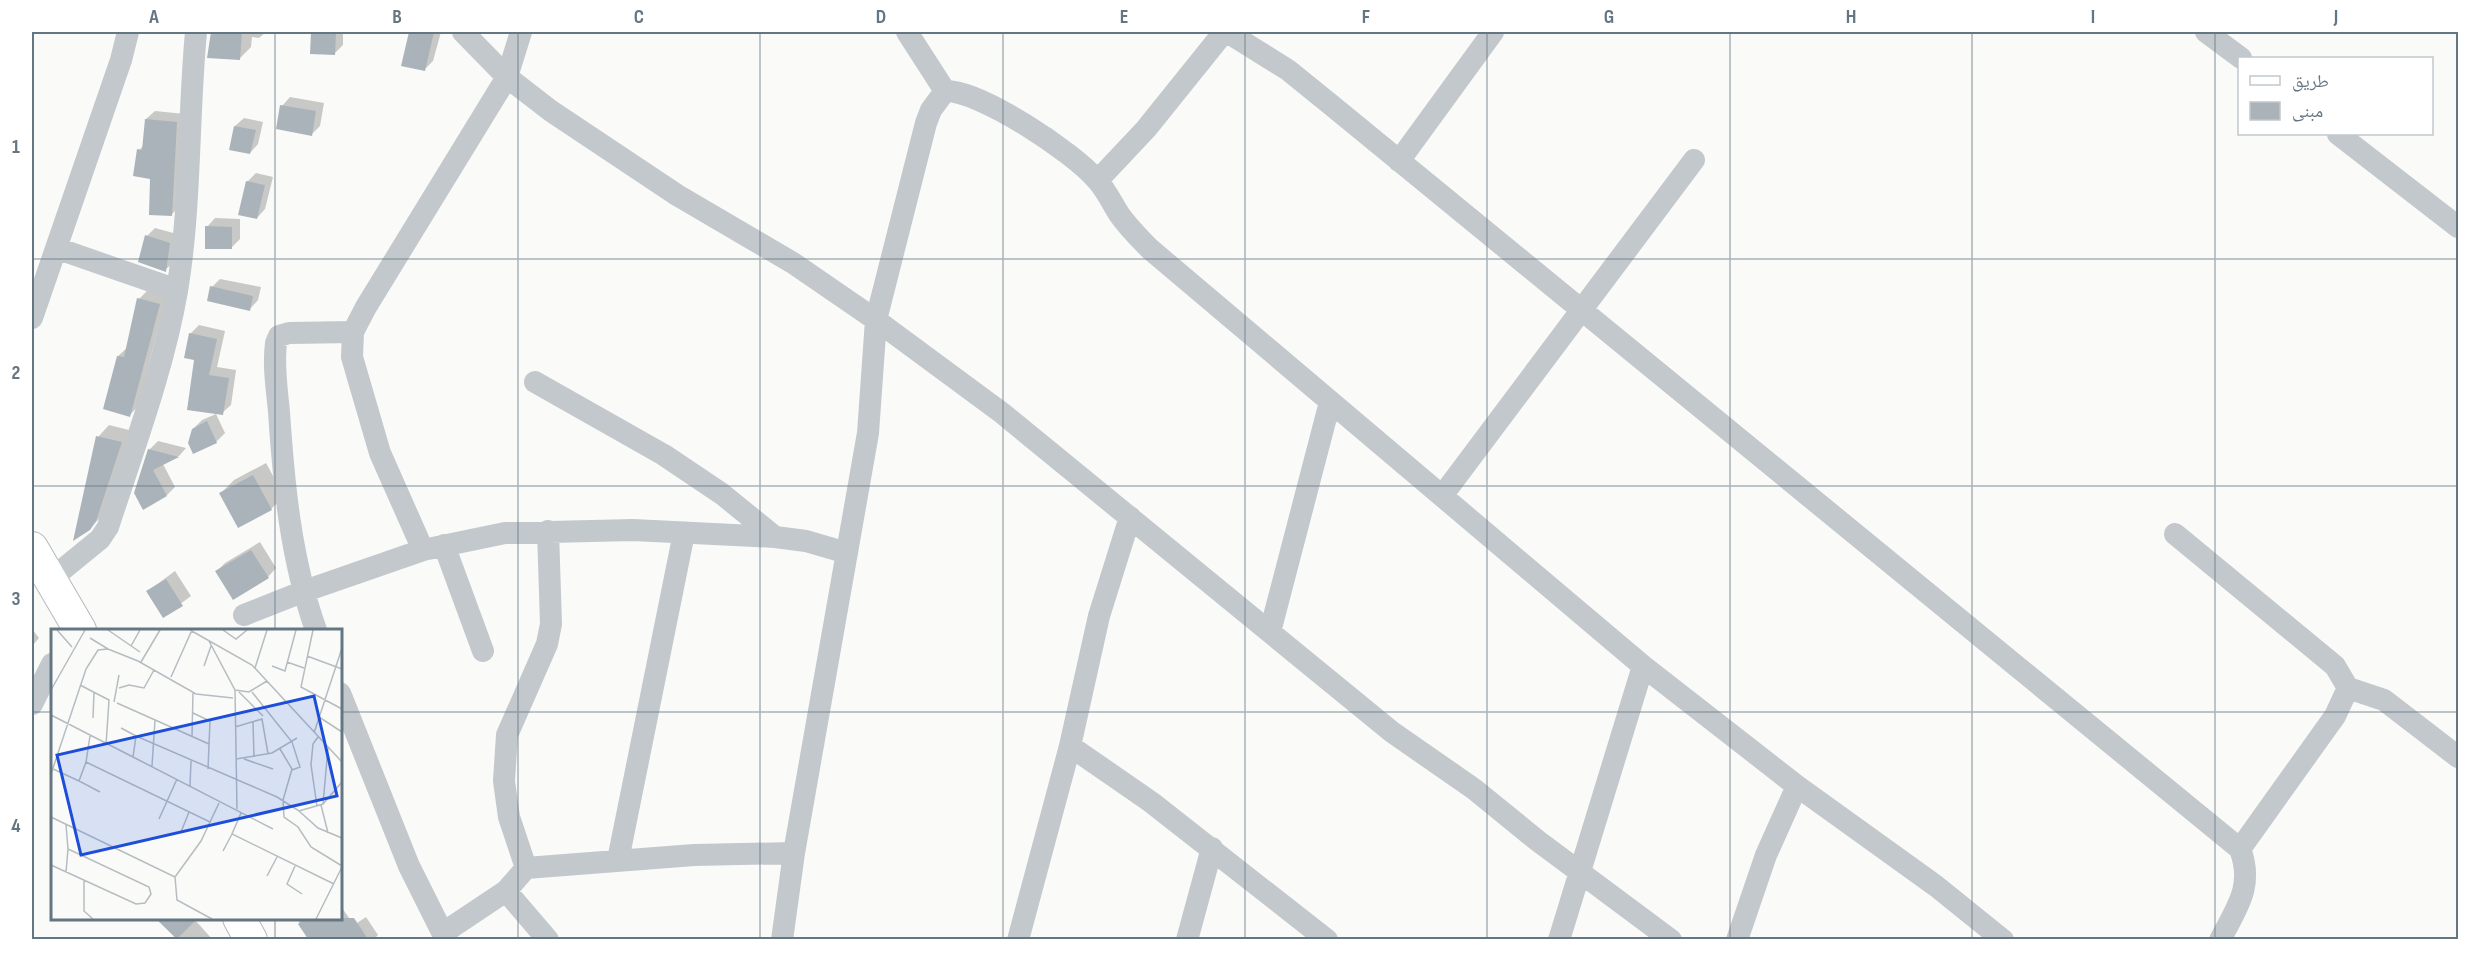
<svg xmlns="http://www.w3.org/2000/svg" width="2490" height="971" viewBox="0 0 2490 971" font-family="'Sofia Sans Condensed','Noto Naskh Arabic',sans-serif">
	<rect width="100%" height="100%" fill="#fafaf8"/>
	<path fill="#0003" d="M212 32H266L259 38 252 37 251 47 239 59 209 56Z
		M312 32H343V45L335 53 311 52Z
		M383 32H441L433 61 424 70 410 34Z
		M290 97 324 103 320 126 312 134 282 106Z
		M155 111 185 114 180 206 171 215 139 150 144 145 146 119Z
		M244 118 263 122 258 144 250 153 235 126Z
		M256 173 273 177 265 209 257 218 247 182Z
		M215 218 240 219V239L231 248 207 227Z
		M155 228 177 234 174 262 165 270 147 236Z
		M220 279 261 287 258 300 250 309 212 287Z
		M147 291 167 295 138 406 130 415 118 356 128 347 139 299Z
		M199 325 225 331 217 367 236 370 231 405 222 413 196 359 190 334Z
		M216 414 225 433 216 442 193 429 202 420Z
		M109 425 133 431 102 516 89 529 98 437Z
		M158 441 186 448 179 456 163 464 175 487 167 495 143 508 149 450Z
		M266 463 284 496 271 509 221 493 234 480Z
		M260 542 276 568 268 577 217 571 225 563Z
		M175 571 191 596 164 616 148 591Z
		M32 629 39 638 32 646Z
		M340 905 354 925 366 917 378 935 373 940H321L314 929 307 934 296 918H340Z
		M157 918 195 920 213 940H177Z"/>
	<path fill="#aab3b9" d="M211 32H242L240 60 207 58Z
		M311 32H336L335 55 310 54Z
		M409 32H434L425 71 401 66Z
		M280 105 316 111 312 136 276 129Z
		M145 119 177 122 172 216 149 215 150 179 133 176 137 149 142 150Z
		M234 126 256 130 250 154 229 150Z
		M246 181 265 185 257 219 238 215Z
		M205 226 232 227V249H205Z
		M145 235 170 243 166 272 138 262Z
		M210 286 253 296 250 311 207 301Z
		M137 298 160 304 130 417 103 409 117 356 124 357Z
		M189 333 217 339 209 375 229 378 223 415 187 410 194 360 184 358Z
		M207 421 217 443 193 454 188 443 192 429Z
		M96 436 122 442 96 521 90 530 73 541Z
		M148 449 179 457 153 470 167 496 143 510 134 493Z
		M253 475 272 510 238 528 219 493Z
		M251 550 269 578 233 600 215 571Z
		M166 579 183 606 163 618 146 591Z
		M155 918H198L177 939Z
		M306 918H354L368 939H308L298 924Z"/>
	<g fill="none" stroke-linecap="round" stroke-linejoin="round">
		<g stroke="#b3babf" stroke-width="34">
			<path id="secondary" d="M32 548 80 630
				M239 918 251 940"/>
		</g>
		<path stroke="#c3c8cc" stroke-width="22" d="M463 32 507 77 551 111 677 195 793 263 876 320 1002 413 1392 732 1474 789 1538 841 1671 940
			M907 32 945 91C980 90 1073 152 1097 180 1106 190 1112 203 1119 214 1128 227 1139 238 1150 249L1643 666 1797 786
			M1227 32 1288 70 1330 104 2240 849C2254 886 2237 907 2220 940
			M2206 32 2241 58
			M2338 134 2458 227
			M1399 161 1493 32
			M1098 180 1146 129 1224 32
			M56 248 177 290
			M32 318 121 60 128 32
			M535 382 664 455 722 494 775 537
			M1442 496 1694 160
			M548 531 551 624 547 644 507 735 504 781 509 817 526 868 694 855 794 853
			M2175 534 2335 666 2348 688 2335 716 2240 849
			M444 545 483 651
			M423 550 380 453 352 357 353 332 366 307 507 77 521 32
			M51 579 100 539 108 527C133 450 163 371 177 291 191 208 188 116 196 32
			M244 615 302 592 423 550 505 533 633 530 775 537 806 541 847 553
			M316 630C291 560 284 487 279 412 277 390 273 366 276 343L279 336 289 333 353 332
			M1270 632 1330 402
			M2348 688 2384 700 2458 757
			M340 693 409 866 446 940
			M32 704 52 664
			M1070 746 1151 802 1327 940
			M618 860 684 533
			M506 891 548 940
			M443 933 506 891 526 868
			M782 940 794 853 868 433 876 320 926 123 931 110 945 91
			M1018 940 1070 746 1099 616 1130 517
			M1187 940 1212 848
			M1559 940 1643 666
			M1737 940 1766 855 1797 786 1936 886 2003 940"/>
		<use href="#secondary" stroke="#fff" stroke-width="32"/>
	</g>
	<path fill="none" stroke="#657683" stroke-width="1.5" stroke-opacity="0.55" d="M275 32V630M518 32V940M760 32V940M1003 32V940M1245 32V940M1487 32V940M1730 32V940M1972 32V940M2215 32V940M32 259H2458M32 486H2458M32 712H52M340 712H2458M275 918V940"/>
	<g transform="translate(51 629)">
		<rect width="291" height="291" fill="#fafaf8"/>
		<path fill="none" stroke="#b5bdc2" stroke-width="1.5" d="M6 1 21 18M57 1 89 23M139 1 201 36 291 133M172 1 185 10 196 1M262 1 250 58 291 80M39 9 57 20M158 12 184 61 198 63 216 52M80 17 89 1M256 27 291 40M90 33 109 1M236 33 253 39M153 37 160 17M221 37 234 42 245 1M204 39 216 1M120 48 141 1M29 56 58 71 55 116M68 59 78 56 93 59 103 41M0 61 34 1M184 61 186 180M188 63 212 87M201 63 241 113 249 138 241 141M63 73 68 46M66 74 158 115M142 84 159 92 157 140M0 86 82 128 85 107 70 99M268 88 291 103M42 89 43 63M202 93 203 128M184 98 211 90 217 125M263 104 291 19M39 107 35 133 159 193 168 174M85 107 226 168 248 182 272 175 291 153M141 108 142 63M229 120 241 140 232 171 233 188 247 198 260 218 291 237M82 128 222 200M185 130 221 124 246 109M193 130 222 140M35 133 28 152 49 163M101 137 104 91M0 139 28 152M0 145 35 40 47 21 57 20 87 32 145 65 182 69M139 157 140 132M272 175 277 119M270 176 277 204M266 177 260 136 262 115 267 108M248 182 267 199 291 209M190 184 181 205 283 255M0 188 124 248 126 271 161 290M108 190 126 150M130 203 138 183M172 222 181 205M0 236 85 275 94 274 100 265 98 258 17 220 15 196M244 237 236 255 251 265M15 243 17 220M216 247 226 228M124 248 150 212 159 193M33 251V282L42 290M265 290 291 238"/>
		<path fill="#1d4ed8" fill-opacity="0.15" stroke="#1d4ed8" stroke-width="3" d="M263 67 286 167 30 226 6 126Z"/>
		<rect width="291" height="291" fill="none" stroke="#657683" stroke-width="3"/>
	</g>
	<rect width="2490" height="971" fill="none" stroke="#ffffff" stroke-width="66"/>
	<rect x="2238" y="57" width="195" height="78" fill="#ffffff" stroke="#c1c8cd" stroke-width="1.5"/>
	<rect x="2250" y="76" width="30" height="9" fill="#ffffff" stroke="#c1c8cd" stroke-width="1.5"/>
	<text x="2292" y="87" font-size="18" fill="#657683">طريق</text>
	<rect x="2250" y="102" width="30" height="18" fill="#aab3b9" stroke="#c1c8cd" stroke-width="1.5"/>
	<text x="2292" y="117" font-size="18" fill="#657683">مبنى</text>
	<rect x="33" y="33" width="2424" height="905" fill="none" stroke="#657683" stroke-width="2"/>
	<g font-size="20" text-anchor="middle" font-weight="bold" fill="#657683">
		<text x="154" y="23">A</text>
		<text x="397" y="23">B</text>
		<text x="639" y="23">C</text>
		<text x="881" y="23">D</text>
		<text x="1124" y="23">E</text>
		<text x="1366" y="23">F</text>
		<text x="1609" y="23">G</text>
		<text x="1851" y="23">H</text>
		<text x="2093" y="23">I</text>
		<text x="2336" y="23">J</text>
		<text x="16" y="153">1</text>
		<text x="16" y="379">2</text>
		<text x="16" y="605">3</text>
		<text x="16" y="832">4</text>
	</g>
</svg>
